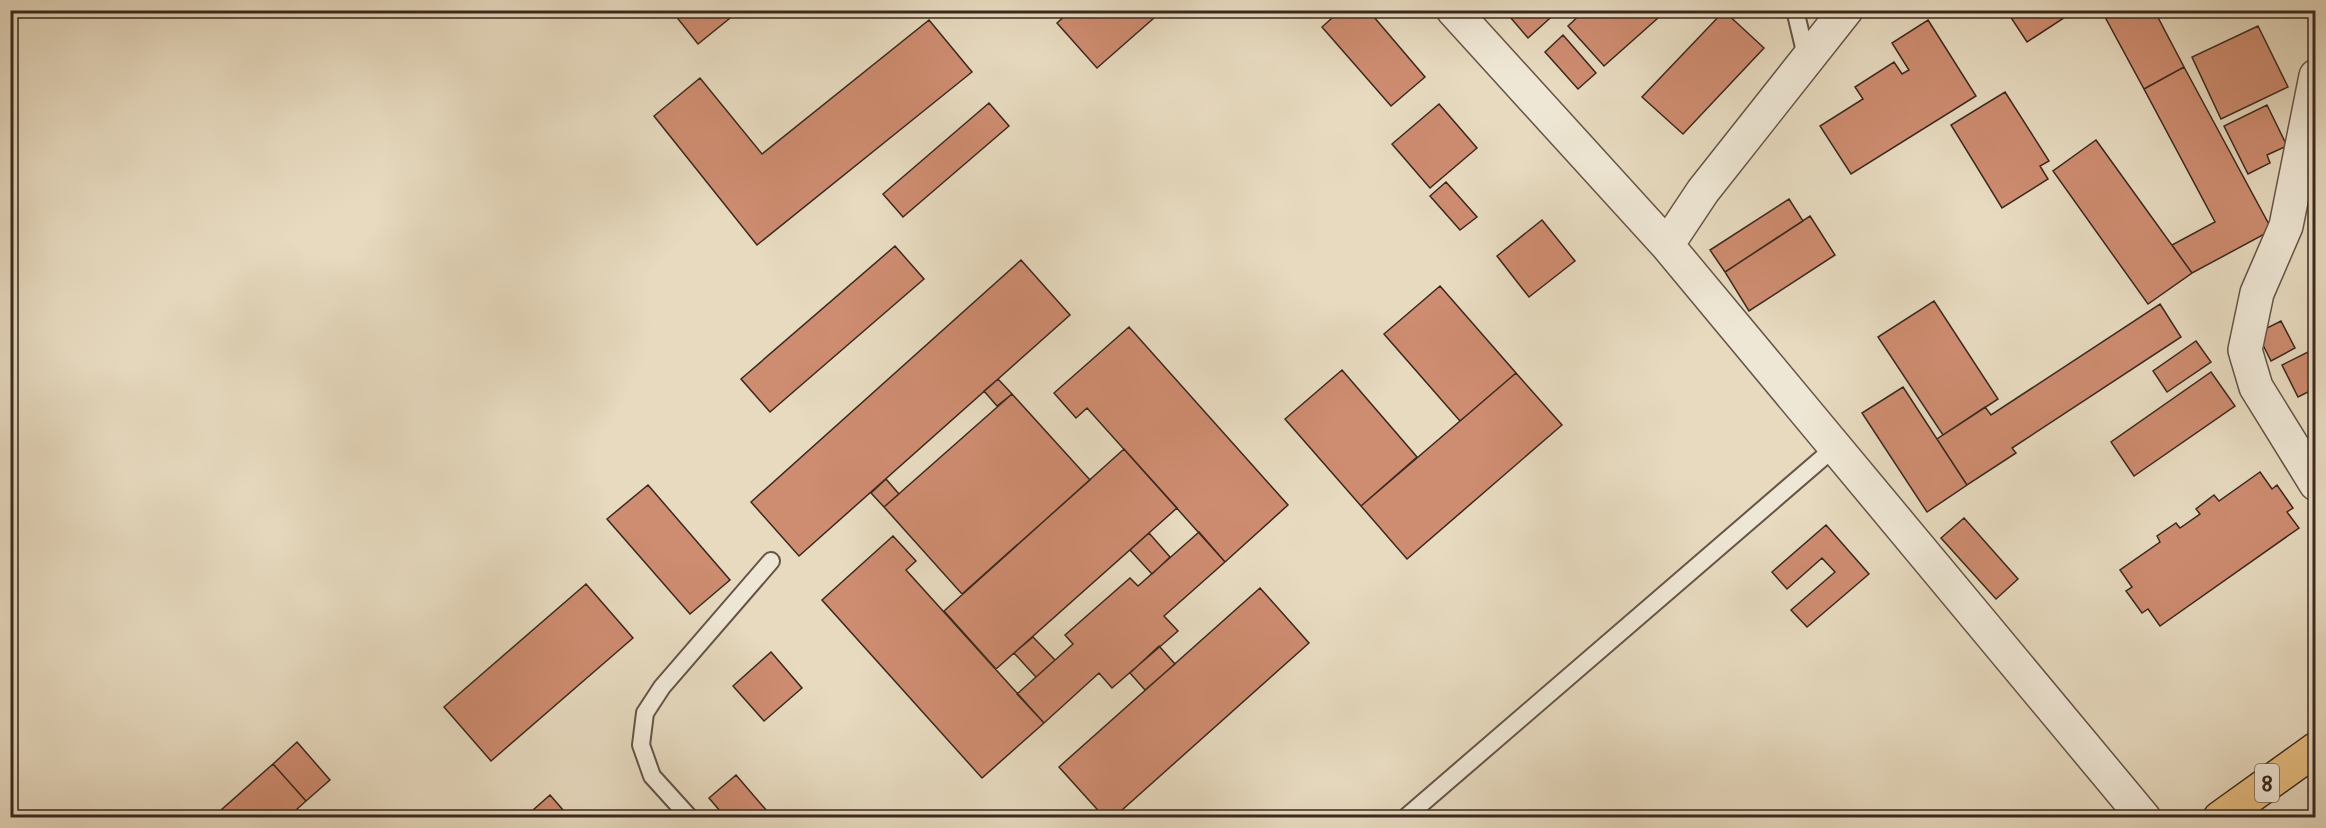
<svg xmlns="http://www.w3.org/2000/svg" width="2326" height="828" viewBox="0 0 2326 828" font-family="'IM FELL DW Pica',serif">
	<rect width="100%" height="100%" fill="#e7dabf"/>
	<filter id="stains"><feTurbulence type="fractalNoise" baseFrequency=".00333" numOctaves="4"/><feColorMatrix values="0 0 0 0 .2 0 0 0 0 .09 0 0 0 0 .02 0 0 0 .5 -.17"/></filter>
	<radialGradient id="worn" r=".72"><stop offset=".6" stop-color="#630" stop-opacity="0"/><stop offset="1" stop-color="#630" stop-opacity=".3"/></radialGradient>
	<path fill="#ce8c70" stroke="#3b281f" stroke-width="1.5" d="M671 10H740L698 44Z
		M1071 10H1163L1097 68 1057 23Z
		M1341 10H1368L1425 77 1391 106 1322 27Z
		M1504 10H1559L1528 38Z
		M1585 10H1667L1604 66 1568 26Z
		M2006 10H2076L2027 42Z
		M2116 10H2154L2184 67 2144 89 2105 17Z
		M1724 11 1764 48 1683 134 1642 97Z
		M929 20 972 72 757 245 654 116 700 78 762 154Z
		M1928 20 1976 96 1851 174 1820 126 1863 99 1855 87 1894 62 1902 74 1909 70 1892 43Z
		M2258 26 2288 87 2221 119 2192 57Z
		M1563 35 1596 73 1578 89 1545 52Z
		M2184 67 2272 230 2192 273 2172 245 2215 222 2144 89Z
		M2005 92 2049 161 2040 166 2048 179 2002 208 1951 125Z
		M989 103 1009 126 903 217 883 194Z
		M1439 104 1477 148 1430 188 1392 144Z
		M2267 105 2287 146 2267 155 2270 163 2248 174 2224 126Z
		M2096 140 2192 273 2148 304 2053 171Z
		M1446 182 1477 217 1460 230 1430 196Z
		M1789 199 1803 221 1725 272 1710 250Z
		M1810 216 1835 255 1749 311 1725 272Z
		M1542 220 1575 261 1529 297 1497 256Z
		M895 246 924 279 770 412 741 379Z
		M1021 260 1070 315 799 556 751 502Z
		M1440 286 1516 373 1460 421 1384 334Z
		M1934 301 1998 399 1943 435 1878 337Z
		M2160 304 2181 337 2012 448 2016 453 1967 485 1937 439 1985 407 1991 415Z
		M2281 321 2295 348 2271 361 2257 333Z
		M1129 327 1288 505 1225 562 1087 408 1076 418 1054 393Z
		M2196 341 2211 362 2167 392 2153 371Z
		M2316 348V388L2298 397 2282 365Z
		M1342 370 1417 457 1361 506 1285 419Z
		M2211 372 2235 406 2134 476 2111 442Z
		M1516 373 1562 425 1407 559 1361 506Z
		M998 379 1012 394 997 406 984 391Z
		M1903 387 1967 485 1927 512 1862 413Z
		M1012 394 1090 480 962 594 884 507Z
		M1124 449 1177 508 996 669 944 611Z
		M2260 472 2272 489 2277 485 2293 508 2287 512 2299 528 2160 626 2148 609 2142 613 2126 591 2132 587 2120 570 2160 542 2157 536 2176 523 2180 528 2200 514 2196 509 2214 495 2219 501Z
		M886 479 899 494 884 507 871 493Z
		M648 485 730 580 690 614 607 519Z
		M1964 518 2018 579 1996 599 1941 538Z
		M1826 525 1869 574 1807 627 1791 610 1835 572 1822 558 1787 589 1772 572Z
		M1199 532 1225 562 1164 616 1178 631 1112 688 1099 673 1044 723 1017 694 1073 644 1065 635 1130 578 1138 586Z
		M1149 533 1170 557 1152 574 1130 550Z
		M893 536 916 561 906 570 1044 723 982 778 822 600Z
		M586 584 633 638 491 761 444 707Z
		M1260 588 1309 643 1113 818H1105L1059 767Z
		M1033 637 1055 660 1036 677 1014 653Z
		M1159 646 1175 664 1145 690 1130 673Z
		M771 652 802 688 764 721 733 686Z
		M297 742 330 780 306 801 273 764Z
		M273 764 306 801 287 818H212Z
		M736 775 773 818H726L709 798Z
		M550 795 570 818H524Z"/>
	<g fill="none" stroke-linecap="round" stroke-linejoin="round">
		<g stroke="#665447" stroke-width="20">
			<path id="lane" d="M1795 10 1807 60
				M690 818 652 776 641 745 645 713 662 687 771 561
				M1405 818 1834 448"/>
		</g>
		<g stroke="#665447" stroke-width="36">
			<path id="street" d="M1453 10 1667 245 2144 818
				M2316 76 2286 226 2257 293 2245 350 2256 387 2316 484
				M1667 245 1703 191 1846 10"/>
		</g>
		<g stroke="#3b281f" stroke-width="36">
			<path id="highway" d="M2220 818 2316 749"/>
		</g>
		<use href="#lane" stroke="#efe7d5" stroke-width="16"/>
		<use href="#street" stroke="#efe7d5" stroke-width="33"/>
		<use href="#highway" stroke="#e4bd80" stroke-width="33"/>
	</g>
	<g text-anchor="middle" stroke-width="6" stroke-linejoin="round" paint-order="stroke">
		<rect fill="#efe7d5" stroke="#716156" stroke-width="1.5" x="2255" y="764" width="24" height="38" rx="4.5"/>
		<g font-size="22" font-weight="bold" fill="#3b281f">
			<text x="2267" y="791">8</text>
		</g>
	</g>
	<rect width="2326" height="828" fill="none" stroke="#e7dabf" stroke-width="36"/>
	<rect x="12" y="12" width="2302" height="804" fill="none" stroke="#3b281f" stroke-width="3"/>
	<rect x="18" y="18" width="2290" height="792" fill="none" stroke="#3b281f" stroke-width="1.5"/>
	<rect width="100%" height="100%" filter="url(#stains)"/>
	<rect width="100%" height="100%" fill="url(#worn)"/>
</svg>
